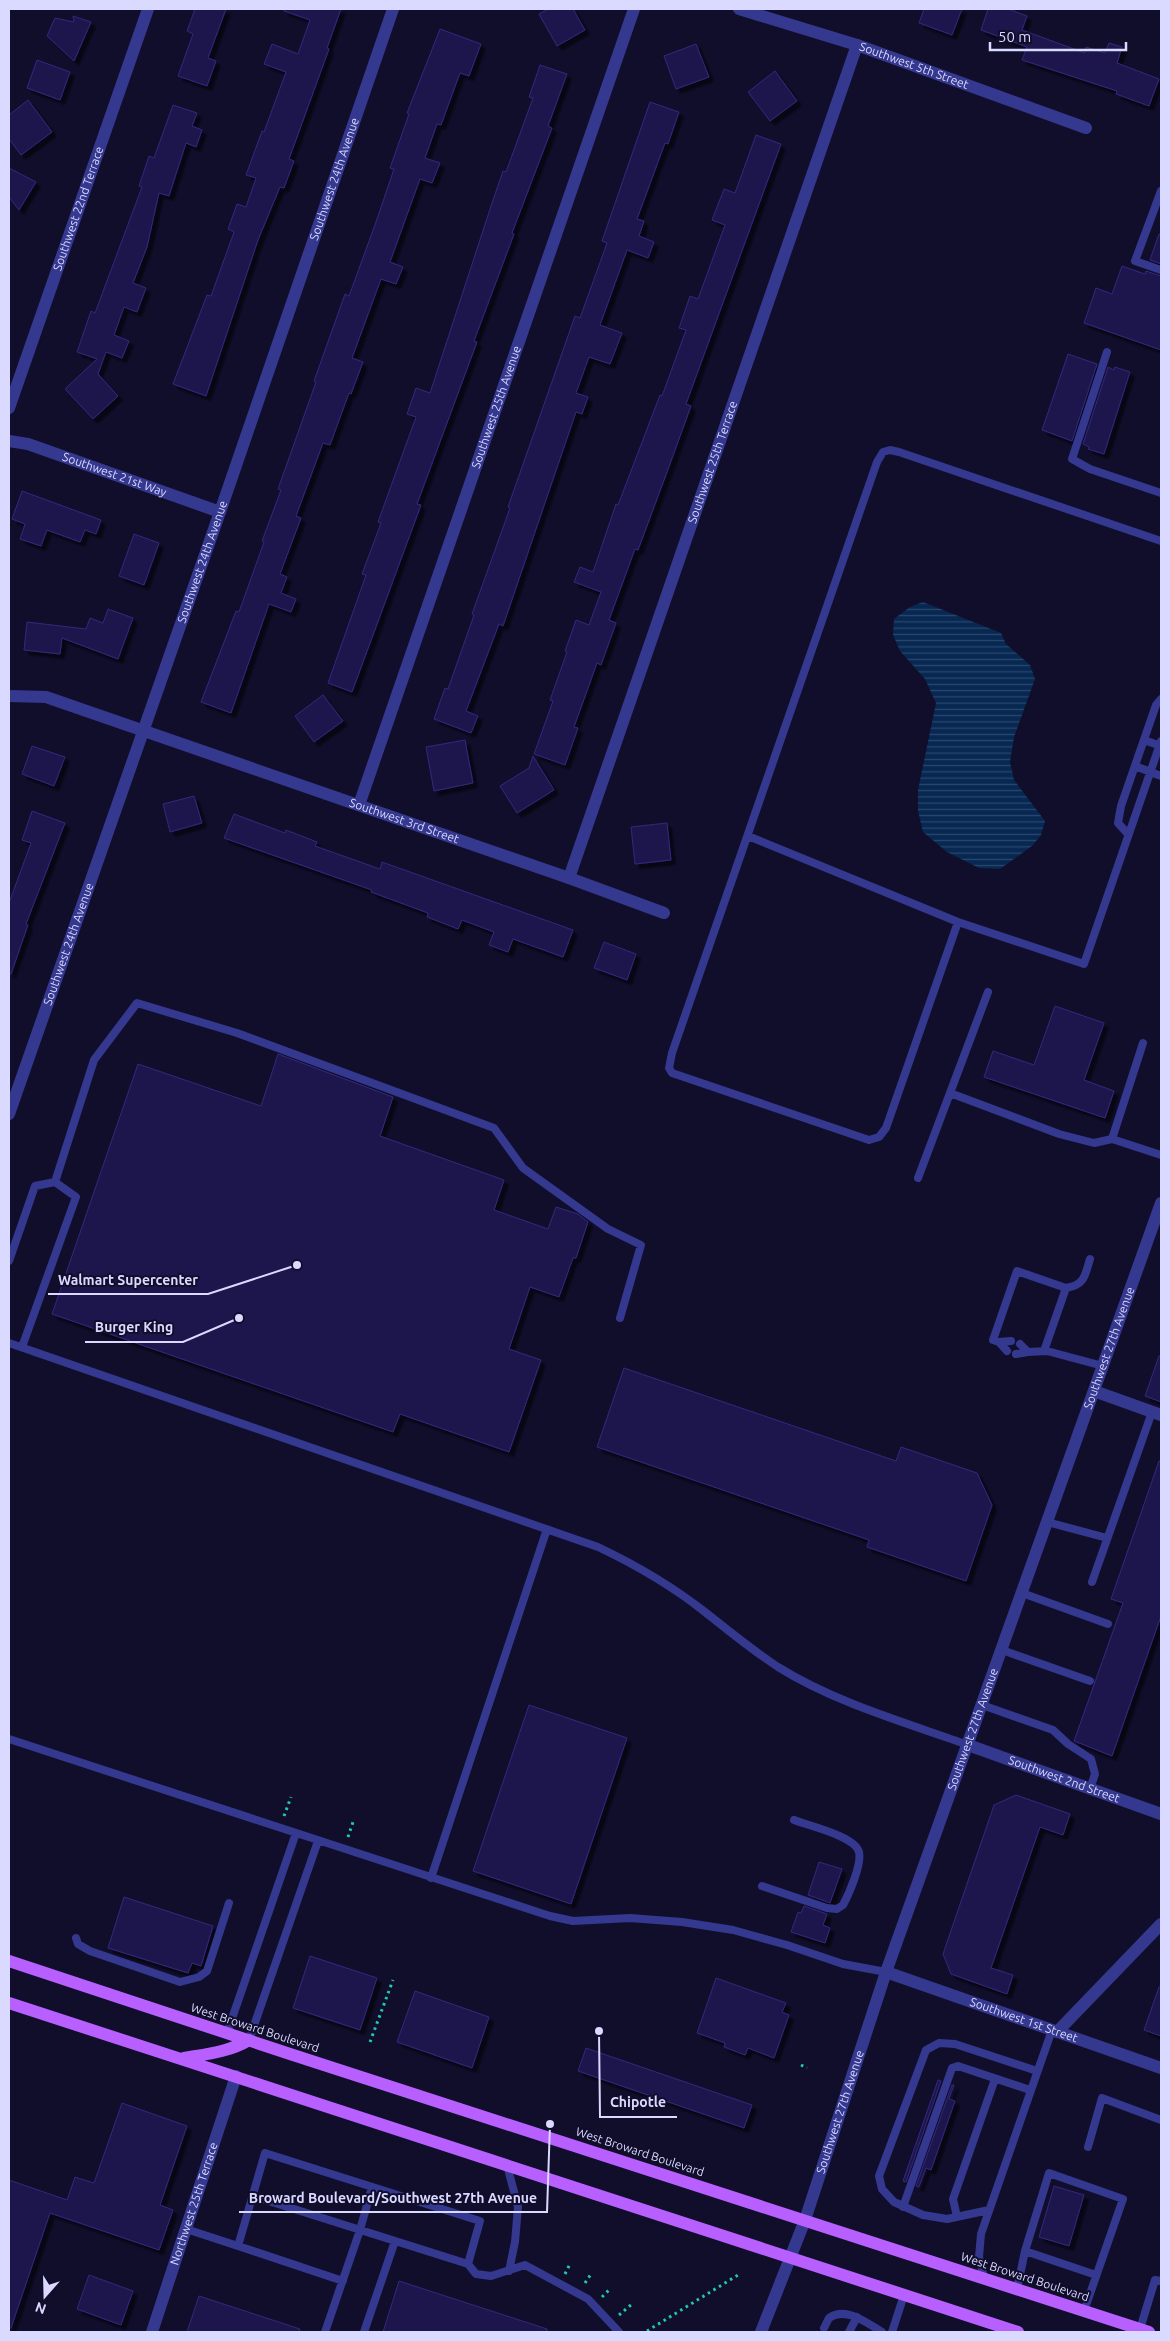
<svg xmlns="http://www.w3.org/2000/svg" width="1170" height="2341" viewBox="0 0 1170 2341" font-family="Ubuntu,sans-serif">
	<defs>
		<pattern id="water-rules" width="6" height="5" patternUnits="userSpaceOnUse" patternTransform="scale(1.25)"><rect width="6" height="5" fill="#072852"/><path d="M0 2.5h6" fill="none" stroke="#2b476c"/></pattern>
		<filter id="shadow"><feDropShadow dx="4.5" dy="4.5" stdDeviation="1" flood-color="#0009"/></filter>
	</defs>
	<rect width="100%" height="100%" fill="#110e2c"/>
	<path fill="url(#water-rules)" d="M923 602 1001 633 1006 644 1030 665 1035 679 1014 737 1010 762 1014 780 1045 821 1041 835 1032 846 1000 869 979 868 947 852 923 832 918 811V790L936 703 925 679 900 651 893 635 894 619 910 607Z"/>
	<path fill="#1f184e" stroke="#32287d" filter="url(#shadow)" d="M195 9H226L208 58 216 61 207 86 178 76 193 34 187 31Z
		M284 9H341L327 48 329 49 289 159 294 161 284 188 280 187 258 240 206 396 173 384 207 295 211 296 234 232 228 229 237 204 246 207 256 178 246 175 262 131 264 132 286 72 264 64 272 44 298 54 310 20 284 11Z
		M548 9H573L585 30 557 46 539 14Z
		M924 9H962L952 35 919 23Z
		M988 9H1008L1027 16 1022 30 1085 53 1086 47 1105 53 1109 43 1122 47 1117 63 1159 79 1149 106 1116 94 1117 91 1022 60 1027 47 981 30Z
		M73 16 91 22 74 61 47 36 55 18 74 22Z
		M440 29 481 44 469 76 460 73 441 125 437 124 425 158 440 163 432 183 420 179 390 262 403 267 396 284 381 279 352 358 363 362 351 394 349 393 330 445 323 443 296 516 301 518 280 574 287 577 281 593 296 599 291 612 269 604 231 713 201 702 236 611 239 612 264 542 262 541 281 490 278 489 316 382 314 381 345 294 349 296 376 222 394 169 390 168 409 114 407 113Z
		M696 44 709 77 676 89 664 56Z
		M37 60 70 72 60 100 27 88Z
		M540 65 567 74 548 126 552 128 512 233 514 234 474 341 477 342 417 504 421 505 352 692 328 683 366 575 362 574 381 523 378 522 416 417 407 414 416 388 430 393 492 203 503 171 506 172 533 98 529 97Z
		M775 71 797 101 770 121 748 92Z
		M28 100 52 132 21 155 9 139V115Z
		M650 102 679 112 668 144 665 143 637 219 644 221 639 236 654 242 648 258 627 250 600 325 622 333 610 364 589 357 576 393 588 397 582 414 576 412 503 626 499 624 466 711 478 716 471 733 434 719 445 688 448 689 474 615 472 614 510 508 508 507 575 316 580 318 607 243 602 241Z
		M173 105 197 113 192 126 202 130 196 147 186 143 169 196 159 193 147 247 133 283 146 288 137 312 124 307 114 335 129 341 122 358 106 352 98 374 118 396 93 419 65 389 97 359 77 352 91 311 95 313 142 187 139 186 149 156 154 158Z
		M756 135 781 144 686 404 691 406 670 464 638 550 635 549 609 620 616 623 601 665 597 663 574 727 578 728 565 765 534 754 553 701 550 700 567 652 565 651 576 620 589 625 601 592 574 582 580 567 593 572 616 504 618 505 660 395 662 396 686 330 679 328 690 296 698 299 725 225 712 220 724 189 735 193Z
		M9 168 36 182 19 210 9 197Z
		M1159 234H1161V264L1150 260Z
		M1122 266 1145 274 1146 271 1161 276V350L1084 323 1096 288 1112 294Z
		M1068 354 1097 364 1072 441 1042 430Z
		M1108 367 1114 370 1115 367 1130 372 1104 454 1088 449 1089 447 1083 444Z
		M22 491 101 520 96 534 85 530 80 542 47 530 41 546 20 539 25 524 12 519Z
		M134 534 159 543 144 585 119 576Z
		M108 609 133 618 118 659 62 638 60 654 24 650 27 622 86 629 90 618 103 623Z
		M323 695 343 721 314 742 295 716Z
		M465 740 473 783 434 791 426 747Z
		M32 746 65 757 54 786 22 774Z
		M533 756 554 790 517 813 500 786 529 768Z
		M194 796 202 823 170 832 163 804Z
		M32 811 65 823 26 924 28 925 11 974H9V903L31 843 22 840Z
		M234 814 285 833 286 830 317 842 315 846 380 869 382 862 573 930 563 957 513 939 508 952 489 945 494 932 462 920 458 929 427 917 428 913 371 892 372 890 224 838Z
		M667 823 671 860 635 864 631 827Z
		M604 942 636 954 627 980 594 968Z
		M1055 1006 1104 1023 1084 1080 1114 1091 1105 1118 984 1077 993 1051 1034 1065Z
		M278 1054 393 1097 380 1136 504 1180 494 1210 548 1229 556 1207 578 1214 588 1222 576 1258H573L559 1297 530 1287 509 1349 541 1360 509 1452 400 1414 393 1432 52 1314 138 1064 261 1106Z
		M1159 1356H1161V1402L1145 1396Z
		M624 1368 896 1461 901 1447 977 1473 992 1505 966 1581 867 1547 869 1540 597 1447Z
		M1159 1461 1161 1462V1616L1112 1756 1074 1741 1123 1603 1111 1599Z
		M529 1705 627 1738 571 1904 473 1871Z
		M1016 1795 1070 1814 1063 1835 1040 1827 991 1968 1013 1975 1007 1994 951 1974 943 1954 994 1805Z
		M819 1862 842 1869 830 1903 808 1895Z
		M124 1897 213 1926 201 1966 192 1963 188 1973 108 1948Z
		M804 1906 827 1914 823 1925 830 1928 825 1943 791 1932 798 1912 801 1913Z
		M310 1956 377 1978 360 2030 293 2008Z
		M716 1978 786 2003 782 2012 789 2015 774 2058 748 2048 745 2055 724 2047 725 2043 697 2033Z
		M1159 1987H1161V2036L1144 2030Z
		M415 1991 489 2017 472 2068 397 2042Z
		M586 2048 752 2105 744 2128 578 2071Z
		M938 2080 941 2081 906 2182 903 2181Z
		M952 2085H954L949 2099 955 2101 931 2170 926 2168 919 2187 916 2186Z
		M122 2103 187 2126 160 2205 173 2210 159 2250 50 2213 11 2328H9V2180L67 2200 75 2177 94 2183Z
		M1054 2186 1084 2195 1069 2246 1039 2237Z
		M89 2275 133 2291 121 2325 77 2309Z
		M399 2281 547 2329V2332H383Z
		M199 2296 300 2329 299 2332H187Z"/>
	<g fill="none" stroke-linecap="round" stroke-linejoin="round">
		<path stroke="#24c8b2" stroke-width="3" stroke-dasharray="2.5 4" stroke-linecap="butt" d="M284 1816 291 1797
			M348 1837 354 1819
			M370 2042 393 1980
			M801 2065 807 2068
			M565 2274 570 2264
			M585 2283 591 2274
			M602 2297 610 2289
			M619 2315 632 2304
			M647 2331 738 2275"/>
		<path stroke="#35388f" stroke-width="8" d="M1161 191 1135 261 1161 270
			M1107 352 1072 459 1090 469 1161 493
			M1144 740 1161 746
			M1135 766 1161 776
			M1128 834 1118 823 1121 806 1156 705 1161 699
			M748 836 958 922 886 1128 879 1137 869 1140 672 1073 669 1068 672 1053 877 462 883 452 890 450 899 452 1161 541
			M958 922 1084 964 1161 741
			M1143 1043 1112 1139 1161 1155
			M950 1093 988 992
			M918 1178 950 1093 1059 1134 1094 1143 1112 1139
			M9 1261 35 1186 55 1182 94 1060 137 1003 237 1033 494 1128 523 1168 608 1229 641 1245 620 1318
			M1066 1288C1085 1285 1085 1275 1090 1259
			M999 1342 993 1340 1017 1271 1066 1288 1044 1351
			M9 1343 598 1547C636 1565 672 1586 705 1612 729 1631 752 1650 778 1667 836 1703 904 1722 968 1745
			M22 1347 76 1197 55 1182
			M1007 1351 999 1342 1011 1341
			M1028 1352 1047 1351 1103 1366
			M1016 1354 1028 1352 1020 1344
			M1047 1522 1107 1538
			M1092 1582 1152 1412
			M1022 1593 1108 1624
			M1002 1650 1090 1681
			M982 1705 1053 1730 1068 1744 1091 1759 1095 1774 1090 1789
			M9 1739 550 1916 573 1921 630 1918 682 1922 733 1930 787 1945 843 1964 886 1972
			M431 1878 547 1529
			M762 1886 827 1908 837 1909 843 1905C849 1894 862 1864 859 1852 855 1836 809 1826 794 1820
			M76 1938 78 1944 90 1951 180 1982 199 1977 207 1971 229 1903
			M227 2033 296 1833
			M249 2040 318 1841
			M1088 2147 1102 2098 1161 2120
			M507 2165 518 2207 515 2242 509 2271
			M253 2196 468 2264
			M903 2207 952 2068 958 2066 1030 2090
			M989 2210 947 2219 923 2215 894 2202 882 2189 879 2176 926 2050 939 2043 955 2044 1037 2071
			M957 2217 953 2199 995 2079
			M186 2229 238 2246 265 2153 480 2221 468 2264 476 2274 491 2276 525 2265 588 2299 619 2332
			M238 2246 343 2281
			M1025 2251 1096 2275
			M984 2278 979 2257 981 2234 1052 2030
			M1017 2289 1025 2251 1049 2173 1123 2199 1084 2311
			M824 2328 829 2318C846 2306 867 2323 882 2332
			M1140 2329 1155 2280 1161 2281
			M325 2332 360 2230 372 2187
			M364 2332 395 2241
			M849 2332 857 2317
			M892 2332 904 2295"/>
		<g stroke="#35388f" stroke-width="12">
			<path id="s1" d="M739 9 857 45 1086 128"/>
			<path id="s2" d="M9 408 148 9"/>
			<path id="s3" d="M9 441 28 444 220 512"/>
			<path id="s4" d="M9 696 46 697 569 878 664 913"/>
			<path id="s5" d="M359 805 634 9"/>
			<path id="s6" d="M569 878 857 45"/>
			<path id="s7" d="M9 1114 220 512 393 9"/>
			<path d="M1094 1391 1161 1415"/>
			<path id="s8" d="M968 1745 1161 1814"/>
			<path id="s9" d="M886 1972 1161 2068"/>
			<path d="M1057 2032 1161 1924"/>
			<path id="s10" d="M152 2332 236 2076"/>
		</g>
		<path stroke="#35388f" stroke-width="12" id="s11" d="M761 2332 805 2220 886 1972 1161 1203"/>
		<path stroke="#b860ff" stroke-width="12" d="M9 1961 290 2054 1149 2332
			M9 2003 1018 2332
			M184 2058C207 2054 229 2052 249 2040"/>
	</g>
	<g text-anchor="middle" stroke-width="4" stroke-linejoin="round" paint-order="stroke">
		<g font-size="12" fill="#dad9ff" stroke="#110e2c">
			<text dy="4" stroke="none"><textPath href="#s1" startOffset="184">Southwest 5th Street</textPath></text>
			<text dy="4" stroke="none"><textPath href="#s7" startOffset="990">Southwest 24th Avenue</textPath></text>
			<text dy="4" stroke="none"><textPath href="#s2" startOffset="211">Southwest 22nd Terrace</textPath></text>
			<text dy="4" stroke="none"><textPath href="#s5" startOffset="421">Southwest 25th Avenue</textPath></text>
			<text dy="4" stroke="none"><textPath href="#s6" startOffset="440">Southwest 25th Terrace</textPath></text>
			<text dy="4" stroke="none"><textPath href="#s3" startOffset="111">Southwest 21st Way</textPath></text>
			<text dy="4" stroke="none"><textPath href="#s7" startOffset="585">Southwest 24th Avenue</textPath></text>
			<text dy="4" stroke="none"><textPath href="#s4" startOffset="416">Southwest 3rd Street</textPath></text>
			<text dy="4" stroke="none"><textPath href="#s7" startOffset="180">Southwest 24th Avenue</textPath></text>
			<text dy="4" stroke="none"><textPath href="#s11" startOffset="1044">Southwest 27th Avenue</textPath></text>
			<text dy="4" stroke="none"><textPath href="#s11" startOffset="639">Southwest 27th Avenue</textPath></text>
			<text dy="4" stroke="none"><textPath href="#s8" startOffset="102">Southwest 2nd Street</textPath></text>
			<text dy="4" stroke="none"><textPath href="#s9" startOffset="146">Southwest 1st Street</textPath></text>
			<text transform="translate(255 2028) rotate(18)" y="4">West Broward Boulevard</text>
			<text dy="4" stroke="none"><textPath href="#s11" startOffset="234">Southwest 27th Avenue</textPath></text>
			<text transform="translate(640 2152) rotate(18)" y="4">West Broward Boulevard</text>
			<text dy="4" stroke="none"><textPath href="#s10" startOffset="135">Northwest 25th Terrace</textPath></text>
			<text transform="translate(1025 2277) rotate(18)" y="4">West Broward Boulevard</text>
		</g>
	</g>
	<path fill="none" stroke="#dad9ff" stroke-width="2" d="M297 1265L208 1294H48M239 1318L183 1342H85M599 2031L600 2117H677M550 2124L547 2212H239"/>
	<g fill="#dad9ff" stroke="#110e2c" stroke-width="2">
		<circle cx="297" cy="1265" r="5"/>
		<circle cx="239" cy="1318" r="5"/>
		<circle cx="599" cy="2031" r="5"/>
		<circle cx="550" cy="2124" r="5"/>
	</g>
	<g font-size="14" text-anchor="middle" font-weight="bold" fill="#dad9ff" stroke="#110e2c" stroke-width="4" stroke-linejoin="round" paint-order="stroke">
		<text x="128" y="1285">Walmart Supercenter</text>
		<text x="134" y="1332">Burger King</text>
		<text x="638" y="2107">Chipotle</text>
		<text x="393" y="2203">Broward Boulevard/Southwest 27th Avenue</text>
	</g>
	<rect width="1170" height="2341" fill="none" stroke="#dad9ff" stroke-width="20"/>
	<g transform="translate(45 2296) rotate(200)" stroke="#110e2c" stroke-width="4" paint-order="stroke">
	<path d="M0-4L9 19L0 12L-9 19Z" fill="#dad9ff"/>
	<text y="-8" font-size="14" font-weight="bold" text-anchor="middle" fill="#dad9ff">N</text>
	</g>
	<path d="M990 42v8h136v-8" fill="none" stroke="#dad9ff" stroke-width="2.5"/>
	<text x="998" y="42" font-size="15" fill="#dad9ff" stroke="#110e2c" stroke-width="4" paint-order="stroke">50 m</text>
</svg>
